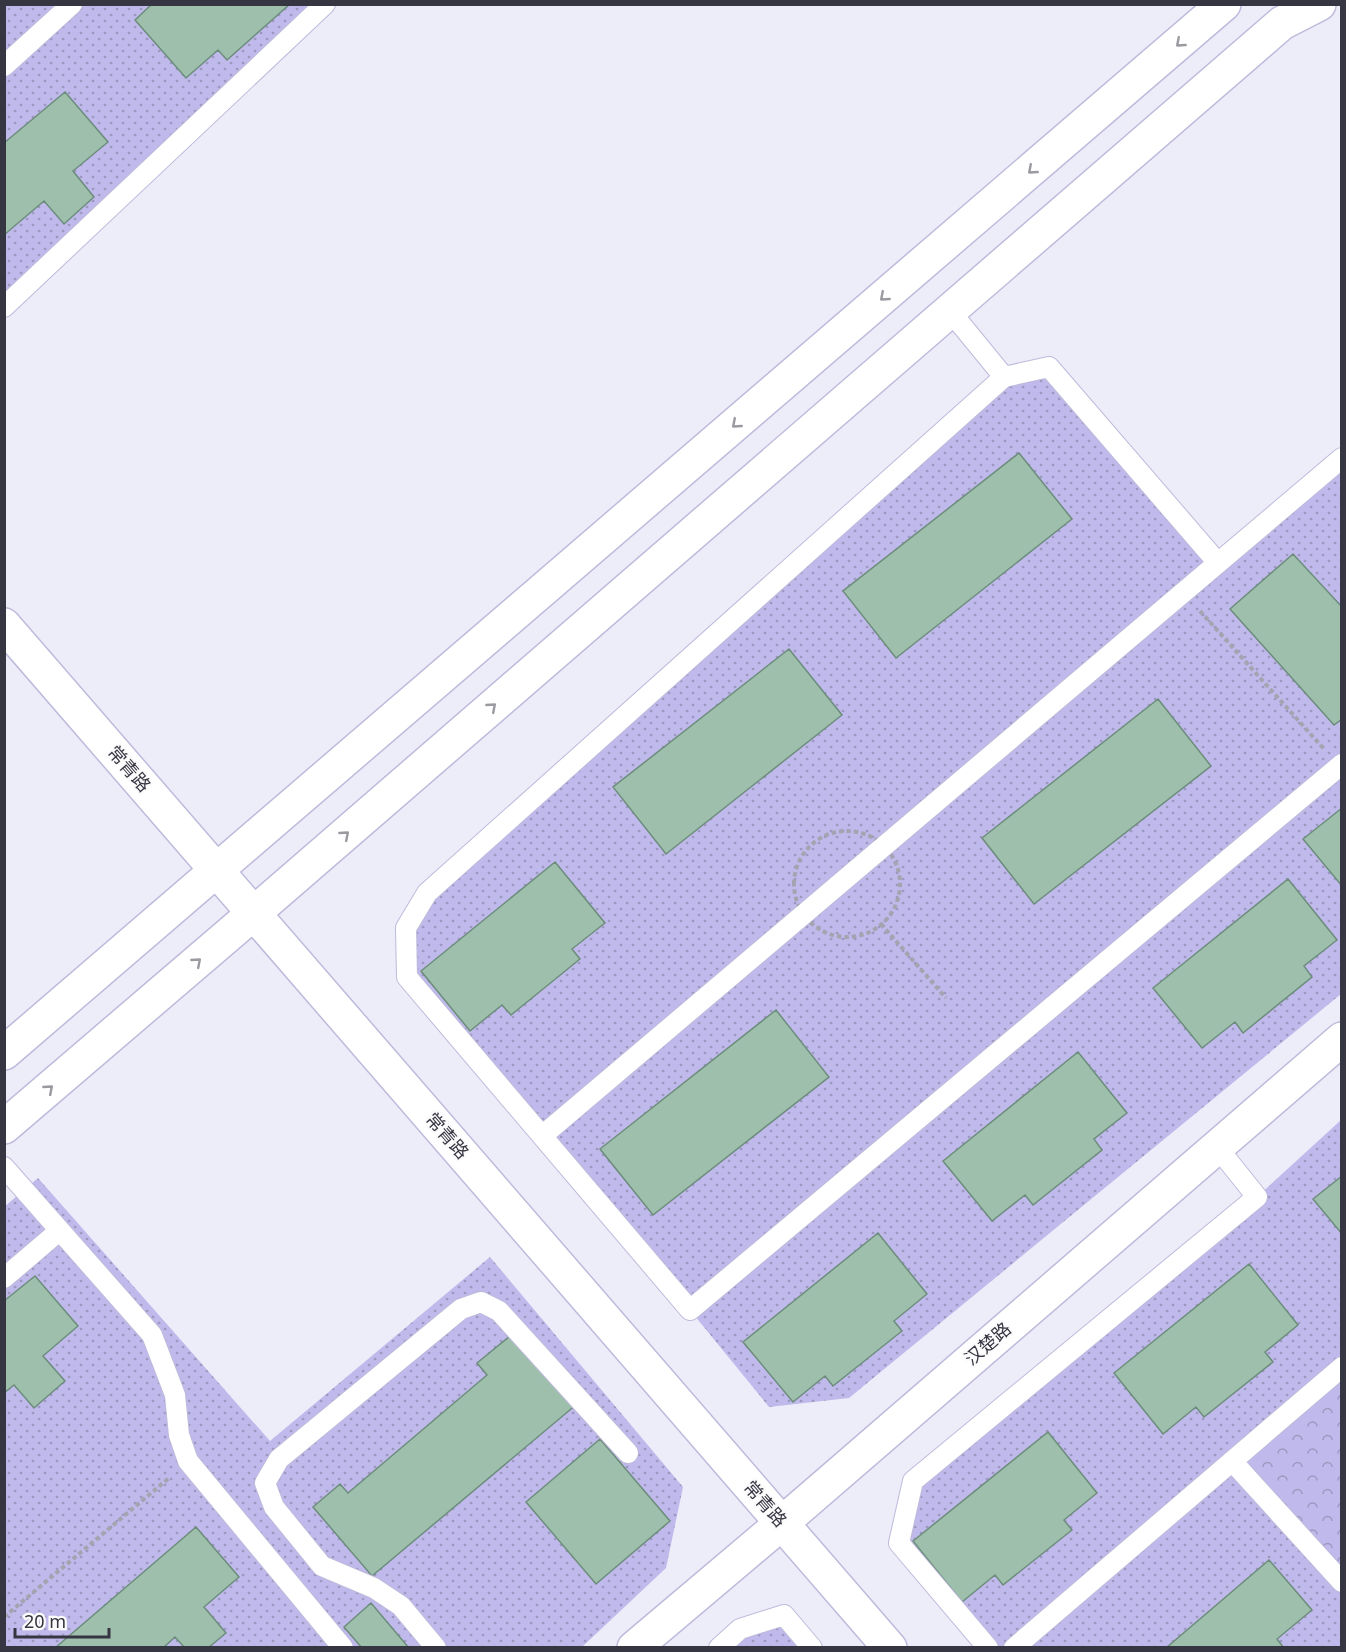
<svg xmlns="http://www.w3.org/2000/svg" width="1346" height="1652" viewBox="0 0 1346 1652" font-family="'Noto Sans','Noto Sans SC',sans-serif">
	<defs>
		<pattern id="grass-dots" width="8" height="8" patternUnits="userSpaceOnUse" patternTransform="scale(1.5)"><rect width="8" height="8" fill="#bfbaeb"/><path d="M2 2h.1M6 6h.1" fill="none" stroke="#9c98c0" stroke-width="1.8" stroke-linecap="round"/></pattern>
		<pattern id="park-crowns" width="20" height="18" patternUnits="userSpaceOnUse" patternTransform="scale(1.5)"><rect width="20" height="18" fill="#bfbaeb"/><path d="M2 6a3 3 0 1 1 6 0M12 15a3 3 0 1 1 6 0" fill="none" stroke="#9c98c0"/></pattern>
	</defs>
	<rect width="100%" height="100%" fill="#edecf9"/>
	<path fill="url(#grass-dots)" d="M5 5H325L5 307Z
		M1049 367 1218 563 1341 458V994L849 1398 769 1407 690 1310 407 977 406 928 427 893 1004 377Z
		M1341 1120V1647H988L899 1543 913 1481 1257 1197Z
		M38 1178 270 1441 490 1257 683 1487 666 1568 582 1647H5L4 1207Z
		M784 1615 812 1648H719Z"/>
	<path fill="url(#park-crowns)" d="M1341 1367V1582L1232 1461Z"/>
	<path fill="#9ebfac" stroke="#6d8d7c" stroke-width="1.5" d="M152 4H290L227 60 218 50 186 78 135 20Z
		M65 92 108 142 73 171 94 197 64 224 44 201 4 235V143Z
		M1019 453 1072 519 896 658 843 591Z
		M1293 554 1342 607V719L1334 725 1230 609Z
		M789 649 842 715 666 854 613 787Z
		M1158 699 1211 766 1034 904 982 838Z
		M1342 808V886L1303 839Z
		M555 862 605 923 572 949 580 959 511 1015 502 1005 470 1031 421 971Z
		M1288 879 1337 940 1304 966 1312 977 1243 1033 1235 1022 1202 1048 1153 988Z
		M776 1010 829 1077 653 1215 600 1149Z
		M1078 1052 1127 1113 1094 1139 1102 1150 1033 1205 1025 1195 992 1221 943 1161Z
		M1342 1176V1234L1313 1199Z
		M878 1233 927 1294 894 1321 902 1331 833 1386 825 1376 793 1402 743 1342Z
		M1249 1264 1298 1325 1265 1352 1273 1362 1204 1417 1196 1407 1163 1434 1114 1373Z
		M35 1276 78 1326 43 1356 65 1381 34 1408 14 1385 4 1393V1301Z
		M516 1331 577 1404 372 1576 313 1507 340 1484 348 1493 487 1375 477 1363Z
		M1048 1432 1097 1493 1064 1520 1072 1530 1003 1585 995 1575 962 1602 913 1541Z
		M600 1439 670 1521 596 1584 526 1502Z
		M196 1527 239 1577 204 1607 226 1633 208 1648H185L175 1637 163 1648H55Z
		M1269 1560 1312 1610 1277 1639 1284 1648H1166Z
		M371 1603 409 1648H362L344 1627Z"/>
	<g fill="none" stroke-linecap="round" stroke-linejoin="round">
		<g stroke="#bebadb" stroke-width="22">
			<path id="lane" d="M4 66 72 4
				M4 307 325 4
				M950 311 1004 377
				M1342 458 1218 563 1049 367 1004 377 427 893 406 928 407 977 690 1310 1342 764
				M542 1136 1218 563
				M4 1167 152 1335 175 1395 179 1435 188 1461 343 1648
				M4 1278 59 1231
				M1232 1461 1342 1582
				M436 1648 401 1606 374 1588 322 1566 274 1507 265 1483 279 1459 461 1309 481 1302 499 1311 628 1453
				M719 1648 740 1629 784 1615 812 1648
				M988 1648 899 1543 913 1481 1257 1197 1217 1147
				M1014 1648 1342 1367"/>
		</g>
		<g stroke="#bebadb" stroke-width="36">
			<path id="street" d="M4 625 890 1648
				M4 1053 1224 4
				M4 1127 254 913 1282 23 1319 4
				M634 1648 782 1523 1342 1039"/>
		</g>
		<path stroke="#a4a3b0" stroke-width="4" stroke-dasharray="4.5 3" stroke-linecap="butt" d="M1200 611 1324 749
			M794 884a53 53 0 1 1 106 0a53 53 0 1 1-106 0Z
			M881 924 946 998
			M4 1617 169 1478"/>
		<use href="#lane" stroke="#fff" stroke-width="20"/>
		<use href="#street" stroke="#fff" stroke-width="33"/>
	</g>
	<defs><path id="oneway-chevron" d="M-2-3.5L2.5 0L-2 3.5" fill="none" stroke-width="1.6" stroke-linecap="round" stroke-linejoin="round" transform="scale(1.5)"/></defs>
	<g stroke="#9a9aa0">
		<use href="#oneway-chevron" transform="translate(1180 43) rotate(139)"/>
		<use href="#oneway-chevron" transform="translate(1032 170) rotate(139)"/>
		<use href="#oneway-chevron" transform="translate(884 297) rotate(139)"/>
		<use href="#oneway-chevron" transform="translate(736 424) rotate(139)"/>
		<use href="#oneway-chevron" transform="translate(492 707) rotate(-41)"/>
		<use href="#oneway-chevron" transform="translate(345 835) rotate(-41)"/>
		<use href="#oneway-chevron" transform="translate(197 962) rotate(-41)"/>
		<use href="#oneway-chevron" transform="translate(49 1089) rotate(-41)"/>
	</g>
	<g text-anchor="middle" stroke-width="4.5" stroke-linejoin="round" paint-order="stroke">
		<g font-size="18" fill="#363542" stroke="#fbfbfb">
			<text transform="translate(129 769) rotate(49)" y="6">常青路</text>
			<text transform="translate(447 1136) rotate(49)" y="6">常青路</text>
			<text transform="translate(988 1344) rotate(-41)" y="6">汉楚路</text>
			<text transform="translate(765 1504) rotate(49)" y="6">常青路</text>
		</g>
	</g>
	<rect width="1346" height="1652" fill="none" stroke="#363542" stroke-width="12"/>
	<path d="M15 1628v9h94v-9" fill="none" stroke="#363542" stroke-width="3"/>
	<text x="24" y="1628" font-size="18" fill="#363542" stroke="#fbfbfb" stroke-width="4.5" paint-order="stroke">20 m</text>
</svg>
